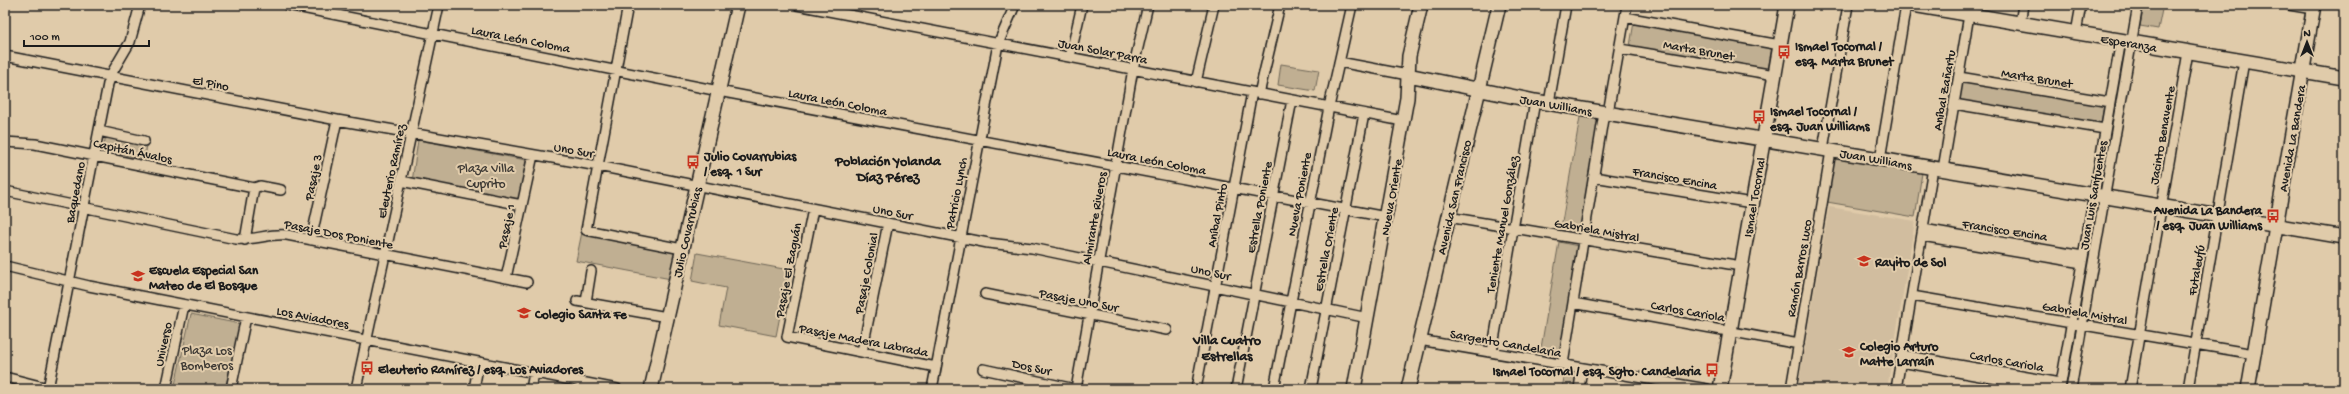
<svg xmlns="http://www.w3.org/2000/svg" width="2349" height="394" viewBox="0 0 2349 394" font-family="'Gochi Hand',sans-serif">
	<rect width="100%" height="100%" fill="#e0cbaa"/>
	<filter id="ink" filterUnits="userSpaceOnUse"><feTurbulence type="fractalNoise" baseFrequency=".025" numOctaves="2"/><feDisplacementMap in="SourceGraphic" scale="8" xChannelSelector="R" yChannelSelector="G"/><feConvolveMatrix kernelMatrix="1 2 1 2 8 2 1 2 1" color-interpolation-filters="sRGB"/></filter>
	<g filter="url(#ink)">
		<path fill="#d1bd9f" d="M1829 207 1915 221 1887 389 1798 388Z"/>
		<path fill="#c0af92" stroke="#6e6657" d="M2144 5H2163L2158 29 2140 26Z
			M1634 22 1772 46 1768 70 1630 46Z
			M1281 64 1319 70 1315 91 1278 85Z
			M1961 80 2104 104 2101 125 1958 101Z
			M1580 117 1600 120 1581 232 1561 228Z
			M106 134 147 144 145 159 103 151Z
			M418 140 526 160 519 199H505L412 182Z
			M1835 158 1922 173 1915 217 1827 202Z
			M582 232 676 249 671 279 576 261Z
			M1559 242 1578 246 1559 357 1540 354Z
			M697 253 789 270 776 336 719 325 726 288 692 281Z
			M191 314 240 324 225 389H174Z
			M1565 372 1576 373 1574 389H1562Z"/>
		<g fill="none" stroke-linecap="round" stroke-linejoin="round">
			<g stroke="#1c1c1c" stroke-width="12">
				<path id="street" d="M287 5 729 93 1386 217
					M628 5 586 230 682 249
					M797 5 1403 121
					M2289 5 2313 9
					M1625 17 1780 45
					M2020 23 2023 5
					M2076 33 2081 5
					M1620 49 1775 75
					M5 56 337 120 598 166 988 243 1032 248 1368 318
					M1070 57 1082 5
					M1339 62 1408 75
					M1959 77 2110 102
					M1196 82 1214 5
					M1259 94 1280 5
					M1549 103 1566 5
					M1954 104 2105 129
					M1608 113 1627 5
					M99 131 144 141
					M5 142 35 144 254 188 260 186 281 190
					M1823 149 1848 5
					M1880 159 1906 5
					M1943 169 1969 15
					M1594 177 1752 203
					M401 181 522 205
					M5 191 236 239C253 241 269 233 287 235L527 282
					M813 209 787 337 936 367
					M1448 217 1741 266
					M1923 229 2083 256
					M1922 236 2082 263
					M245 240 254 188
					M311 240 337 120
					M5 266 89 286 617 389
					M506 278 533 155
					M985 294 1167 330
					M1912 296 2254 354
					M577 301 667 317
					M586 302 591 271
					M1573 303 1799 344
					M1419 340 1707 389
					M862 352 888 223
					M1492 352 1535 101
					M1902 355 2061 383
					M1901 362 2054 389
					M1563 364 1604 113
					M983 369 1075 389
					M5 377 48 388
					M48 389 108 84 113 71 130 42 140 5
					M166 389 184 305
					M231 389 246 317
					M356 389 439 5
					M474 389 479 362
					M531 389 534 373
					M932 389 998 44 1015 5
					M1076 389 1133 69 1148 5
					M1196 389 1252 92
					M1236 389 1292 100
					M1274 389 1329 107 1352 5
					M1311 389 1364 114
					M1579 389 1582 368
					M1791 389 1831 151
					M1896 389 1933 168
					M2060 389 2121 40
					M2071 389 2138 5
					M2130 389 2188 52
					M2188 389 2244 61"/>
			</g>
			<g stroke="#1c1c1c" stroke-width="16">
				<path id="secondary" d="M1913 5 2344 78
					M1408 75 1535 101 2344 237
					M651 389 738 5
					M1354 389 1407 98 1409 56 1421 5
					M1408 389 1499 5
					M1720 389 1787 5
					M2248 389 2314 5"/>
			</g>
			<use href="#street" stroke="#e0cbaa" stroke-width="9"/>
			<use href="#secondary" stroke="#e0cbaa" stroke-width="13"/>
		</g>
	</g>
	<defs>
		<g id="bus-bare" transform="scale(1.08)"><path d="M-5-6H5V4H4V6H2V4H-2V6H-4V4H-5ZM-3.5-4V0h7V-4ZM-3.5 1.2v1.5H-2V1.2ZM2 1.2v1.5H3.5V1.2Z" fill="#c8321e" stroke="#e0cbaa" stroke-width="2.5" paint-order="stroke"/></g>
		<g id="school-bare" transform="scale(1.08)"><path d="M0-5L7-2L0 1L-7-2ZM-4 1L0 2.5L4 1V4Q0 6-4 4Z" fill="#c8321e" stroke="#e0cbaa" stroke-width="2.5" paint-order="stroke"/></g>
	</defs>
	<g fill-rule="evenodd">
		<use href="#bus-bare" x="1784" y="52"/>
		<use href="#bus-bare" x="1759" y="117"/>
		<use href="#bus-bare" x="693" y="162"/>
		<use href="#bus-bare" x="2273" y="216"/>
		<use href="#school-bare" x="1864" y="261"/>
		<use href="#school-bare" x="138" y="276"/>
		<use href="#school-bare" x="524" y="313"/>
		<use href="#school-bare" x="1849" y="352"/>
		<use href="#bus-bare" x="367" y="368"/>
		<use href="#bus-bare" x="1712" y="370"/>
	</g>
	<g text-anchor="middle" stroke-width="4" stroke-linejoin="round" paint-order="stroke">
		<g font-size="13" fill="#1c1c1c" stroke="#e0cbaa">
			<text transform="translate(521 38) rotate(11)" y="5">Laura León Coloma</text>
			<text transform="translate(2129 42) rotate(10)" y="5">Esperanza</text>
			<text transform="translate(1699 49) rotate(10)" y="5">Marta Brunet</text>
			<text transform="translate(1103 50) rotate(11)" y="5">Juan Solar Parra</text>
			<text transform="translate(2037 77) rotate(9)" y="5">Marta Brunet</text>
			<text transform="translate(211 82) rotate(11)" y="5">El Pino</text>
			<text transform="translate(1943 90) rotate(-80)" y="5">Aníbal Zañartu</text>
			<text transform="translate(838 101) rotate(11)" y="5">Laura León Coloma</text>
			<text transform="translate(1556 104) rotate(10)" y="5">Juan Williams</text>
			<text transform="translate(2161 135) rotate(-80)" y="5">Jacinto Benavente</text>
			<text transform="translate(2291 138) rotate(-80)" y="5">Avenida La Bandera</text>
			<text transform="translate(574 149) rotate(10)" y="5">Uno Sur</text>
			<text transform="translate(133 150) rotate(12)" y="5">Capitán Ávalos</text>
			<text transform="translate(1876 158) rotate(10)" y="5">Juan Williams</text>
			<text transform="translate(1157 160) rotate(11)" y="5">Laura León Coloma</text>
			<text transform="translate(390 171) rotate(-78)" y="5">Eleuterio Ramírez</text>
			<text transform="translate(312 177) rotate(-78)" y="5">Pasaje 3</text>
			<text transform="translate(1675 177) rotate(10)" y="5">Francisco Encina</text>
			<text transform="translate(74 192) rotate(-79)" y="5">Baquedano</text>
			<text transform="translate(955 193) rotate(-79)" y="5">Patricio Lynch</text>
			<text transform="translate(1298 194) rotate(-79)" y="5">Nueva Poniente</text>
			<text transform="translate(2092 195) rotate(-80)" y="5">Juan Luis Sanfuentes</text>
			<text transform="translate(1390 197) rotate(-80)" y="5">Nueva Oriente</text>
			<text transform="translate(1453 197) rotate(-77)" y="5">Avenida San Francisco</text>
			<text transform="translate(1753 197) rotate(-80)" y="5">Ismael Tocornal</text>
			<text transform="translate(1258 207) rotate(-79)" y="5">Estrella Poniente</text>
			<text transform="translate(893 211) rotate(11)" y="5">Uno Sur</text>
			<text transform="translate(1216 215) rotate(-79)" y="5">Aníbal Pinto</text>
			<text transform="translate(1093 218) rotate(-80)" y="5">Almirante Riveros</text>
			<text transform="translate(1501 224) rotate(-80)" y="5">Teniente Manuel González</text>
			<text transform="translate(505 226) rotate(-78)" y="5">Pasaje 1</text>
			<text transform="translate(1597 229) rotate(10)" y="5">Gabriela Mistral</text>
			<text transform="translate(2005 229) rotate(9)" y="5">Francisco Encina</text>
			<text transform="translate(686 232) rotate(-77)" y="5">Julio Covarrubias</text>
			<text transform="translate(339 233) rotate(11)" y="5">Pasaje Dos Poniente</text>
			<text transform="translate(1325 249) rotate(-79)" y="5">Estrella Oriente</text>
			<text transform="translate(1798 268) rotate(-80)" y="5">Ramón Barros Luco</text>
			<text transform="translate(787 270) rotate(-79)" y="5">Pasaje El Zaguán</text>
			<text transform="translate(2195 270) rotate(-80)" y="5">Futaleufú</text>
			<text transform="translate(1211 271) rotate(12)" y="5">Uno Sur</text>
			<text transform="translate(865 273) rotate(-79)" y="5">Pasaje Colonial</text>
			<text transform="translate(1079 299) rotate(11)" y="5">Pasaje Uno Sur</text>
			<text transform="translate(1688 310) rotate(10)" y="5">Carlos Cariola</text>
			<text transform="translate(2085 312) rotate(10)" y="5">Gabriela Mistral</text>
			<text transform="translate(313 316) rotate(11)" y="5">Los Aviadores</text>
			<text transform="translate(864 339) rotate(11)" y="5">Pasaje Madera Labrada</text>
			<text transform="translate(1506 342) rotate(10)" y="5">Sargento Candelaria</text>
			<text transform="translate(162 344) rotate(-78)" y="5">Universo</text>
			<text transform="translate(2007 360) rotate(10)" y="5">Carlos Cariola</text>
			<text transform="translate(1032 366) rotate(12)" y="5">Dos Sur</text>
		</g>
		<g font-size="13" font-weight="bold" fill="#1c1c1c" stroke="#e0cbaa" text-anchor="start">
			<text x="1795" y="50">Ismael Tocornal /<tspan x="1795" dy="15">esq. Marta Brunet</tspan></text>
			<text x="1770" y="115">Ismael Tocornal /<tspan x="1770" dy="15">esq. Juan Williams</tspan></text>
			<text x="704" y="160">Julio Covarrubias<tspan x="704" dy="15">/ esq. 1 Sur</tspan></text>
			<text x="2262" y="214" text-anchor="end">Avenida La Bandera<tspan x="2262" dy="15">/ esq. Juan Williams</tspan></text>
			<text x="1875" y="266">Rayito de Sol</text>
			<text x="149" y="274">Escuela Especial San<tspan x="149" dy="15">Mateo de El Bosque</tspan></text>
			<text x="535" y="318">Colegio Santa Fe</text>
			<text x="1860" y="350">Colegio Arturo<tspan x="1860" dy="15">Matte Larraín</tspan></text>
			<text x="378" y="373">Eleuterio Ramírez / esq. Los Aviadores</text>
			<text x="1701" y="375" text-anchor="end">Ismael Tocornal / esq. Sgto. Candelaria</text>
		</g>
		<g font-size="13" fill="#3d3934" stroke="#e0cbaa">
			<text x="486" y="172">Plaza Villa<tspan x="486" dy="15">Cuprito</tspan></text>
			<text x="207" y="354">Plaza Los<tspan x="207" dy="15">Bomberos</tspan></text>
		</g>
		<g font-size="14" font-weight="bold" fill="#1c1c1c" stroke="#e0cbaa">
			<text x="888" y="165">Población Yolanda<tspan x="888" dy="16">Díaz Pérez</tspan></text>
			<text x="1227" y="344">Villa Cuatro<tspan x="1227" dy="16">Estrellas</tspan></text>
		</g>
	</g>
	<rect width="2349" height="394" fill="none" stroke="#e0cbaa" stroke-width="20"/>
	<rect x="10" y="10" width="2329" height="374" fill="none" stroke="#1c1c1c" stroke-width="1.5" filter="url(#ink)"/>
	<g transform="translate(2307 42)" stroke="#e0cbaa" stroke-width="3" paint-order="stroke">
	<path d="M0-3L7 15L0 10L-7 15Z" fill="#1c1c1c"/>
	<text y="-6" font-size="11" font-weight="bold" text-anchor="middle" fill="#1c1c1c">N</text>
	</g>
	<path d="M24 40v6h125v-6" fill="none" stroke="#1c1c1c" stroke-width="2"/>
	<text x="30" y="40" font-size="12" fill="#1c1c1c" stroke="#e0cbaa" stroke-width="3" paint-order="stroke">100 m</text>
</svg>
